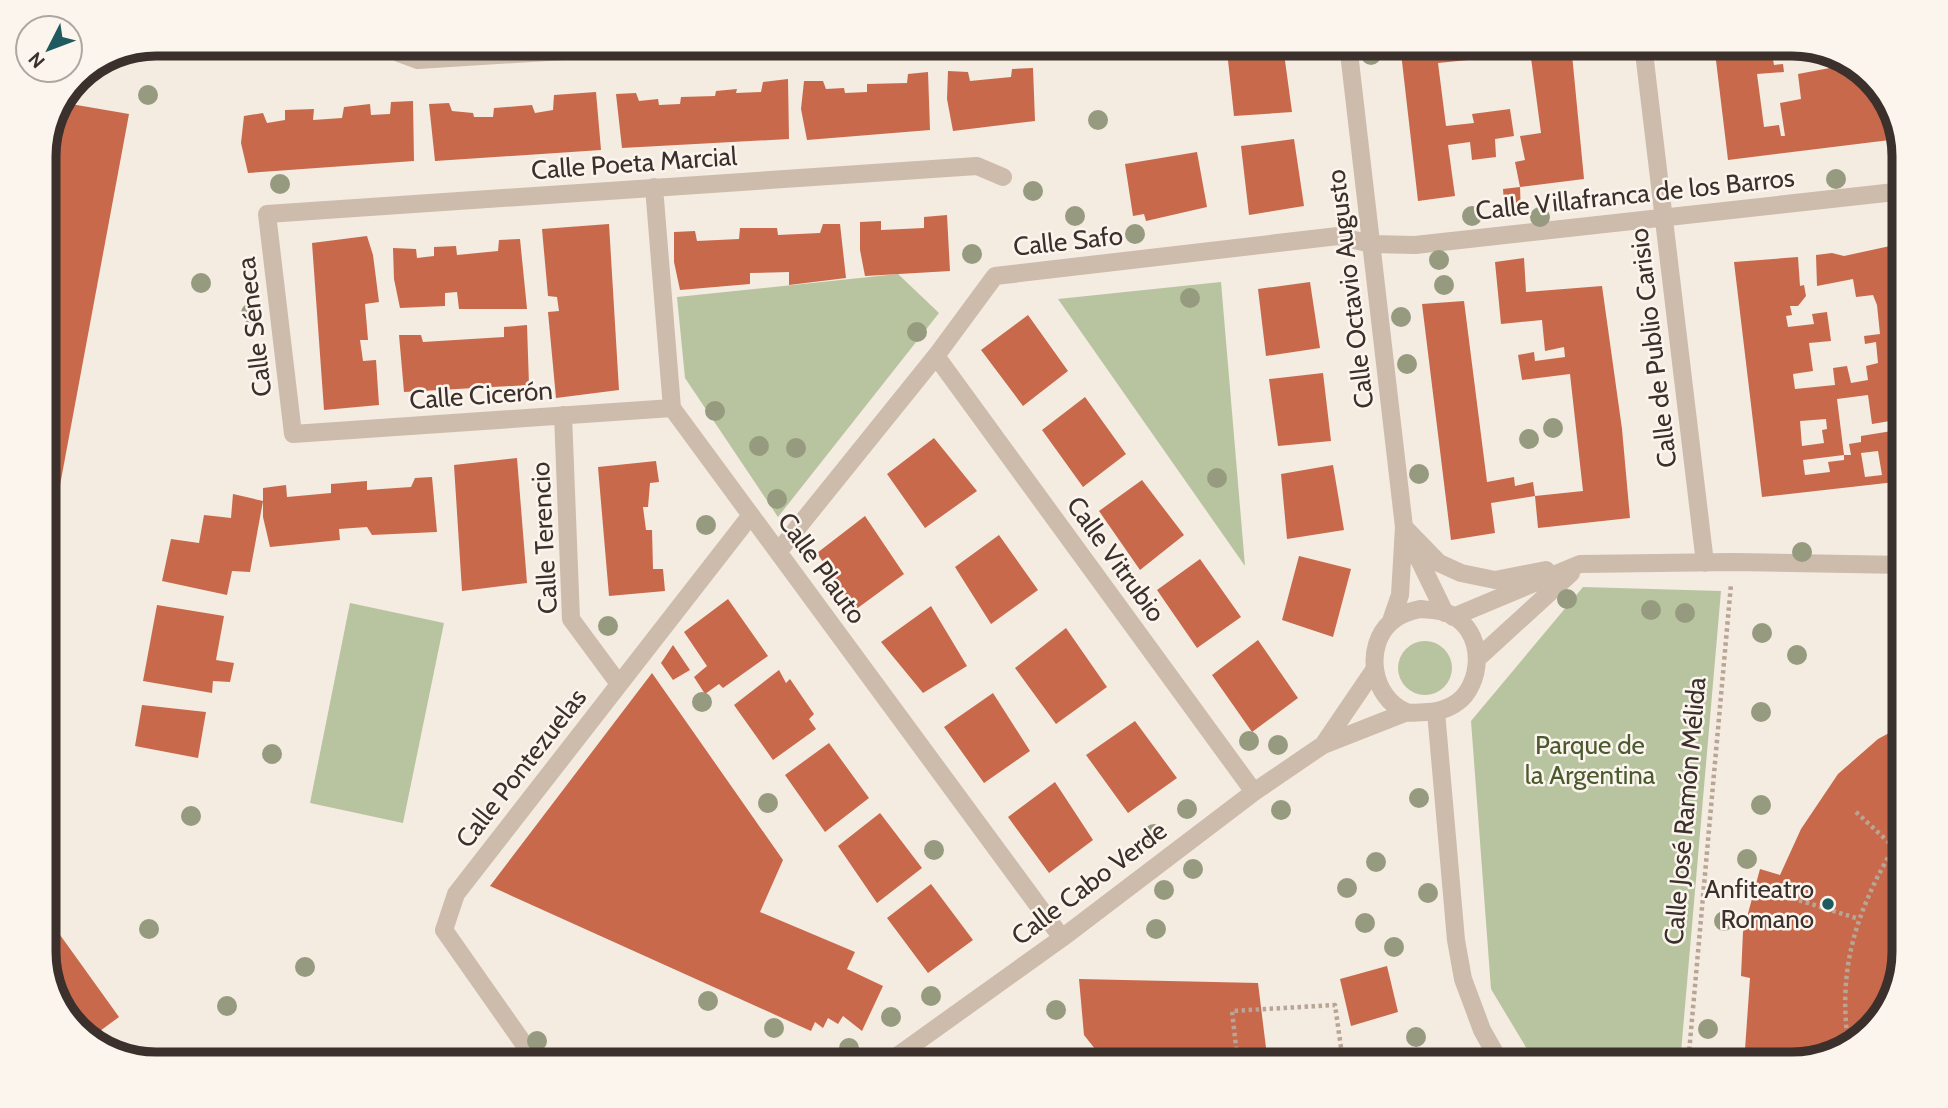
<svg xmlns="http://www.w3.org/2000/svg" width="1948" height="1108" viewBox="0 0 1948 1108" font-family="Cabin,sans-serif">
	<rect width="100%" height="100%" fill="#f4ebe1"/>
	<path fill="#b8c4a0" d="M898 274 939 313 778 517 685 378 677 297Z
		M1221 282 1245 566 1058 299Z
		M1583 587 1721 591 1680 1064H1536L1491 989 1471 721Z
		M350 603 444 623 403 823 310 803Z
		M1398 668a27 27 0 1 1 54 0a27 27 0 1 1-54 0Z"/>
	<path fill="#c8694b" fill-rule="evenodd" d="M1400 44H1571L1584 179 1520 187 1515 162 1525 160 1520 136 1541 133 1531 58 1528 54 1438 63 1446 126 1474 123 1472 114 1510 109 1514 136 1495 139 1496 157 1472 160 1470 142 1448 145 1455 196 1418 201Z
		M1714 44H1793L1771 48 1774 65 1783 64 1784 72 1757 74 1764 127 1779 125 1781 136H1785L1780 103 1801 99 1798 74 1835 67 1833 54 1848 59 1886 94 1898 139 1728 160Z
		M1283 46 1292 112 1234 116 1227 51Z
		M1033 68 1035 121 953 131 947 99 948 71 968 72 970 81 1011 77 1012 69Z
		M928 72 930 130 807 140 801 109 804 81H823L826 89 844 88 845 93 867 92V84L907 83 908 74Z
		M788 79 789 139 622 148 616 94 636 93 639 101 658 99 659 105 680 104 681 97 715 96 716 91 737 89 736 93 761 92 763 82Z
		M596 92 601 150 435 161 429 104 449 103 452 111 473 113 474 117H493L494 108 532 105 535 113 553 110 554 95Z
		M413 101 414 161 248 173 241 143 244 116 263 113 267 123 285 120V110L314 109 313 120 342 118 344 107 370 104 371 115 390 114 391 102Z
		M65 103 129 114 45 566 44 149Z
		M1294 139 1304 206 1249 215 1241 146Z
		M1197 152 1207 207 1146 221 1144 214 1133 216 1125 164Z
		M1520 187 1521 214 1505 216 1503 189Z
		M947 215 950 271 865 276 860 250V222L881 221V230L924 228V217Z
		M609 224 619 390 556 398 548 312 559 311 557 297 548 296 542 229Z
		M823 224H840L846 278 789 285V272L750 273V284L680 290 674 262V232L695 231 697 241 739 239 740 228H777L778 235 820 233Z
		M367 236 373 255 379 302 365 304 368 340H360L363 361 376 360 379 405 324 410 312 243Z
		M520 239 527 309H459L457 292 445 293V306L400 308 394 279 393 248 416 249 417 258 434 256V247L456 246 457 255 498 251 499 240Z
		M1904 243V481L1762 497 1734 262 1798 257 1800 286 1804 285 1806 296 1798 306H1790L1792 315 1786 316 1788 327 1814 324 1812 314 1827 312 1831 341 1809 343 1813 371 1793 374 1795 389 1835 385 1833 368 1847 366 1851 383 1868 380 1866 366 1878 363 1876 342 1865 344 1864 336 1880 334 1877 305 1873 295 1856 297 1853 279 1817 286 1816 255 1832 253 1844 256ZM1868 395 1872 424 1890 421 1892 431 1861 436V442L1849 444 1851 455H1844L1837 399ZM1826 419 1827 429 1822 430 1824 443 1802 446 1800 421ZM1878 451 1882 475 1865 477 1861 453ZM1844 455V460L1828 462 1830 472 1805 475 1803 460Z
		M1524 258 1526 292 1602 286 1622 429 1630 518 1538 528 1535 496 1491 503 1495 533 1451 540 1422 304 1464 301 1487 482 1514 477 1515 486 1533 482 1535 496 1583 491 1570 374 1522 380 1518 355 1534 352 1535 361 1565 357 1564 347 1545 351 1542 320 1501 324 1495 262Z
		M1310 282 1320 348 1266 356 1258 289Z
		M1028 315 1068 371 1023 406 981 350Z
		M527 325 529 385 404 392 399 335H421L423 342 504 337V327Z
		M1323 373 1331 441 1278 446 1269 379Z
		M1085 397 1126 454 1083 487 1042 430Z
		M934 438 977 491 925 528 887 474Z
		M517 458 527 583 462 591 454 465Z
		M656 461 659 482 650 483 648 507H643L646 530H652L653 569H663L665 591 609 596 598 467Z
		M1333 465 1344 530 1287 539 1281 474Z
		M432 477 437 532 372 535 367 527 339 529 340 540 270 547 263 517V488L286 485 287 497 331 493V484L367 481V490L411 487 415 478Z
		M1142 480 1184 535 1140 570 1099 511Z
		M233 494 263 501 250 572 232 571 227 595 162 581 171 539 199 543 204 515 231 518Z
		M865 516 904 574 855 610 817 553Z
		M999 535 1038 590 991 624 955 567Z
		M1299 556 1351 569 1333 637 1282 620Z
		M1200 559 1241 617 1197 648 1157 590Z
		M728 599 768 656 723 688 719 684 705 694 694 677 707 666 684 632Z
		M157 605 224 616 216 660 234 663 230 682 213 681 212 693 143 681Z
		M931 606 967 666 923 693 881 642Z
		M1066 628 1107 687 1056 724 1015 668Z
		M1258 640 1298 698 1252 732 1212 675Z
		M673 645 690 670 673 680 661 663Z
		M779 670 786 683 790 679 814 714 809 719 816 729 773 760 734 705Z
		M652 673 783 860 760 912 855 952 847 969 883 986 862 1031 843 1016 838 1024 828 1018 823 1028 815 1022 811 1031 490 886Z
		M993 693 1030 751 984 783 944 727Z
		M142 705 206 712 198 758 135 746Z
		M1135 721 1177 778 1128 813 1086 755Z
		M1904 725V949L1889 1008 1849 1049 1793 1064H1744L1750 978 1741 976 1743 932 1760 869 1780 875 1801 829 1838 774 1878 739Z
		M829 743 869 798 825 832 785 775Z
		M1055 782 1093 840 1049 873 1008 817Z
		M880 813 922 868 877 903 838 846Z
		M931 884 973 940 928 973 887 918Z
		M45 914 119 1017 89 1039 62 1014 44 959Z
		M1387 966 1398 1012 1351 1026 1340 979Z
		M1079 979 1258 983 1268 1064H1107L1084 1035Z"/>
	<g fill="none" stroke-linecap="round" stroke-linejoin="round">
		<path stroke="#b9a596" stroke-width="4.5" stroke-dasharray="3.5 3.5" stroke-linecap="butt" d="M1894 714 1904 710
			M1856 812 1895 848
			M1779 894 1859 919
			M1849 1049C1839 985 1849 934 1878 876 1885 863 1893 846 1904 835
			M1238 1064 1232 1011 1335 1005 1343 1062 1346 1064
			M1688 1064 1731 584
			M1786 1064 1848 1048"/>
		<path stroke="#cdbbac" stroke-width="18" d="M393 44 399 53 418 60 677 44
			M1348 44 1404 527 1400 595 1391 621
			M1643 44 1705 563
			M654 187 672 408 1062 938
			M936 356 1254 792
			M672 408 293 434 267 214 977 166 1003 177
			M563 415 571 619 619 684
			M1404 527 1439 563 1461 573 1495 580 1546 570
			M1411 543 1445 613
			M778 552 936 356 995 276 1338 236 1371 244 1415 245 1904 191
			M1420 609C1429 610 1439 610 1447 613 1480 626 1485 669 1465 695 1456 706 1441 712 1427 712 1421 712 1412 714 1406 712 1371 697 1364 646 1391 622 1400 614 1410 611 1420 609Z
			M1453 617 1580 564 1733 562 1904 565
			M1478 658 1571 573
			M1436 712 1456 940 1463 979 1482 1030 1501 1064
			M1323 745 1374 670
			M538 1064 444 930 456 894 751 515
			M886 1064 1062 938 1254 792 1323 745 1407 712"/>
	</g>
	<g fill="#969b7f">
		<circle cx="1371" cy="55" r="10"/>
		<circle cx="148" cy="95" r="10"/>
		<circle cx="1098" cy="120" r="10"/>
		<circle cx="1836" cy="179" r="10"/>
		<circle cx="280" cy="184" r="10"/>
		<circle cx="1033" cy="191" r="10"/>
		<circle cx="1075" cy="216" r="10"/>
		<circle cx="1472" cy="216" r="10"/>
		<circle cx="1540" cy="217" r="10"/>
		<circle cx="1135" cy="234" r="10"/>
		<circle cx="972" cy="254" r="10"/>
		<circle cx="1439" cy="260" r="10"/>
		<circle cx="201" cy="283" r="10"/>
		<circle cx="1444" cy="285" r="10"/>
		<circle cx="1190" cy="298" r="10"/>
		<circle cx="251" cy="313" r="10"/>
		<circle cx="1401" cy="317" r="10"/>
		<circle cx="917" cy="332" r="10"/>
		<circle cx="1407" cy="364" r="10"/>
		<circle cx="715" cy="411" r="10"/>
		<circle cx="1553" cy="428" r="10"/>
		<circle cx="1529" cy="439" r="10"/>
		<circle cx="759" cy="446" r="10"/>
		<circle cx="796" cy="448" r="10"/>
		<circle cx="1419" cy="474" r="10"/>
		<circle cx="1217" cy="478" r="10"/>
		<circle cx="777" cy="499" r="10"/>
		<circle cx="706" cy="525" r="10"/>
		<circle cx="1802" cy="552" r="10"/>
		<circle cx="1567" cy="599" r="10"/>
		<circle cx="1651" cy="610" r="10"/>
		<circle cx="1685" cy="613" r="10"/>
		<circle cx="608" cy="626" r="10"/>
		<circle cx="1762" cy="633" r="10"/>
		<circle cx="1797" cy="655" r="10"/>
		<circle cx="702" cy="702" r="10"/>
		<circle cx="1761" cy="712" r="10"/>
		<circle cx="1249" cy="741" r="10"/>
		<circle cx="1278" cy="745" r="10"/>
		<circle cx="272" cy="754" r="10"/>
		<circle cx="1419" cy="798" r="10"/>
		<circle cx="768" cy="803" r="10"/>
		<circle cx="1761" cy="805" r="10"/>
		<circle cx="1187" cy="809" r="10"/>
		<circle cx="1281" cy="810" r="10"/>
		<circle cx="191" cy="816" r="10"/>
		<circle cx="1154" cy="834" r="10"/>
		<circle cx="934" cy="850" r="10"/>
		<circle cx="1747" cy="859" r="10"/>
		<circle cx="1376" cy="862" r="10"/>
		<circle cx="1193" cy="869" r="10"/>
		<circle cx="1347" cy="888" r="10"/>
		<circle cx="1164" cy="890" r="10"/>
		<circle cx="1428" cy="893" r="10"/>
		<circle cx="1724" cy="921" r="10"/>
		<circle cx="1365" cy="923" r="10"/>
		<circle cx="149" cy="929" r="10"/>
		<circle cx="1156" cy="929" r="10"/>
		<circle cx="1394" cy="947" r="10"/>
		<circle cx="305" cy="967" r="10"/>
		<circle cx="931" cy="996" r="10"/>
		<circle cx="708" cy="1001" r="10"/>
		<circle cx="227" cy="1006" r="10"/>
		<circle cx="1056" cy="1010" r="10"/>
		<circle cx="891" cy="1017" r="10"/>
		<circle cx="774" cy="1028" r="10"/>
		<circle cx="1708" cy="1029" r="10"/>
		<circle cx="1416" cy="1037" r="10"/>
		<circle cx="537" cy="1041" r="10"/>
		<circle cx="849" cy="1048" r="10"/>
	</g>
	<circle fill="#1f5a5e" stroke="#fbf5ee" stroke-width="2.5" cx="1828" cy="904" r="7"/>
	<g text-anchor="middle" stroke-width="5" stroke-linejoin="round" paint-order="stroke">
		<g font-size="26" fill="#3b302b" stroke="#fbf5ee">
			<text transform="translate(634 163) rotate(-4)" y="9">Calle Poeta Marcial</text>
			<text transform="translate(1635 194) rotate(-6)" y="9">Calle Villafranca de los Barros</text>
			<text transform="translate(1068 241) rotate(-6)" y="9">Calle Safo</text>
			<text transform="translate(1350 289) rotate(-97)" y="9">Calle Octavio Augusto</text>
			<text transform="translate(254 327) rotate(-97)" y="9">Calle Séneca</text>
			<text transform="translate(1653 348) rotate(-97)" y="9">Calle de Publio Carisio</text>
			<text transform="translate(481 395) rotate(-4)" y="9">Calle Cicerón</text>
			<text transform="translate(544 538) rotate(-93)" y="9">Calle Terencio</text>
			<text transform="translate(1116 559) rotate(54)" y="9">Calle Vitrubio</text>
			<text transform="translate(822 568) rotate(54)" y="9">Calle Plauto</text>
			<text transform="translate(521 768) rotate(-52)" y="9">Calle Pontezuelas</text>
			<text transform="translate(1685 811) rotate(-85)" y="9">Calle José Ramón Mélida</text>
			<text transform="translate(1089 883) rotate(-37)" y="9">Calle Cabo Verde</text>
		</g>
		<g font-size="26" fill="#4a5a2e" stroke="#fbf5ee">
			<text x="1590" y="754">Parque de<tspan x="1590" dy="30">la Argentina</tspan></text>
		</g>
		<g font-size="26" fill="#3b302b" stroke="#fbf5ee" text-anchor="end">
			<text x="1814" y="898">Anfiteatro<tspan x="1814" dy="30">Romano</tspan></text>
		</g>
	</g>
	<path d="M0 0H1948V1108H0ZM156 56H1792A100 100 0 0 1 1892 156V952A100 100 0 0 1 1792 1052H156A100 100 0 0 1 56 952V156A100 100 0 0 1 156 56Z" fill="#fbf5ee" fill-rule="evenodd"/>
	<path fill="none" stroke="#3b302b" stroke-width="9" d="M156 56H1792A100 100 0 0 1 1892 156V952A100 100 0 0 1 1792 1052H156A100 100 0 0 1 56 952V156A100 100 0 0 1 156 56Z"/>
	<g transform="translate(49 49) rotate(228)"><circle r="33" fill="#fbf5ee" stroke="#aea6a0" stroke-width="2"/>
	<path d="M0-5L12 26L0 18L-12 26Z" fill="#1f5a5e"/>
	<text y="-10" font-size="19" font-weight="bold" text-anchor="middle" fill="#3b302b">N</text>
	</g>
</svg>
